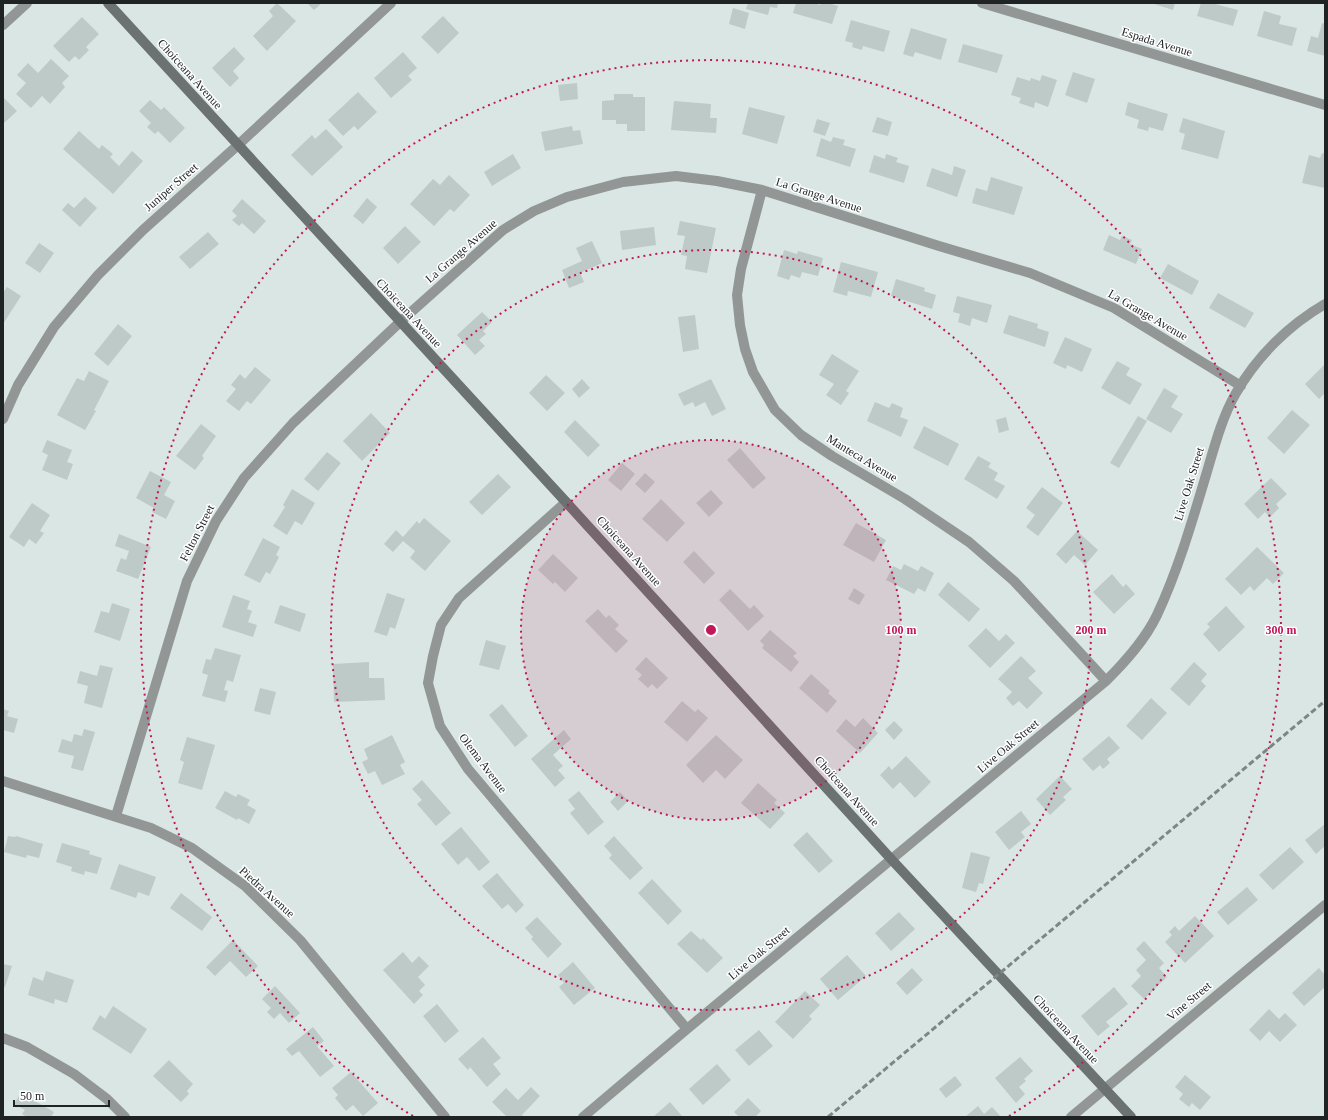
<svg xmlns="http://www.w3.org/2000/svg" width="1328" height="1120" viewBox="0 0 1328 1120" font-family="'Times New Roman',serif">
	<rect width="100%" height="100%" fill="#d9e6e4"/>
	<path fill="#becac8" d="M277 3 296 21 267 51 253 36 273 16 269 11Z
		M307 3H322L314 10Z
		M748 3H778L777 8 770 7 768 15 746 9Z
		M796 3H814L820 5 821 3H828L838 6 832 24 793 13Z
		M1151 3H1175L1173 10Z
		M1201 3H1211L1238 10 1233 26 1197 16Z
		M733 8 749 13 745 29 729 24Z
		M1264 11 1281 16 1279 24 1297 28 1292 46 1257 36Z
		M443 16 459 33 438 54 421 37Z
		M82 17 99 34 86 47 89 50 79 60 75 56 69 62 53 46Z
		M851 20 890 31 884 52 863 46 862 50 852 47 853 43 845 41Z
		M1322 23 1325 24V56L1307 51 1311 36 1318 38Z
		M911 28 947 39 941 60 915 52 913 57 903 54Z
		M963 44 1003 55 997 73 958 62Z
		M234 47 245 59 233 71 239 78 230 87 212 68Z
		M403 52 417 68 408 76 412 80 391 98 374 78Z
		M51 59 69 76 62 83 65 87 50 104 42 96 31 108 16 94 26 83 17 75 28 63 38 73Z
		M1073 72 1095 79 1087 103 1065 95Z
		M1042 75 1057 80 1048 107 1035 102 1034 108 1019 103 1021 98 1011 95 1017 77 1030 81 1031 78 1040 81Z
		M577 83 578 99 560 101 558 85Z
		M358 92 377 112 358 130 354 126 343 136 328 120Z
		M614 94H633V97H645V131H627V124H616V120H602V101L614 100Z
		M3 97 17 111 3 124Z
		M150 100 161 110 164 107 185 128 170 143 158 131 155 134 147 127 151 123 139 111Z
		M674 101 711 104 710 118H717L716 133 671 130Z
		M1128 102 1168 114 1163 131 1149 127 1148 131 1137 128 1139 120 1125 115Z
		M749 107 785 116 777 144 742 134Z
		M877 117 892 122 888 136 872 132Z
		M1183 118 1225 131 1218 159 1181 149 1185 134 1179 132Z
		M817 119 830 123 825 136 813 132Z
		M572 126 573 131 580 130 583 144 545 151 541 132Z
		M326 129 343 147 312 176 291 155 312 135 315 139Z
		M79 131 99 149 102 145 113 154 110 157 119 166 132 151 143 161 113 194 63 149Z
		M833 137 845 140 843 145 856 149 850 167 816 156 821 138 831 142Z
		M1322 153 1325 154V188L1302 183 1309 155 1320 158Z
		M513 154 521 168 492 186 484 172Z
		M886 154 898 158 896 162 909 166 904 183 869 172 874 155 885 159Z
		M954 166 966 170 957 197 926 186 932 168 952 175Z
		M449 175 470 195 454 212 450 209 434 226 410 204 433 179 440 185Z
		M991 177 1023 187 1014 215 972 203 976 188 987 191Z
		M85 197 97 208 80 227 62 210 68 203 74 208Z
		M367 198 377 207 363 224 353 216Z
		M242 199 266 221 254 234 242 223 239 226 232 220 237 216 232 211Z
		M680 221 716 228 707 273 685 269 687 256 681 255 685 236 677 235Z
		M405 226 421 242 398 264 383 248Z
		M654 227 656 245 622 250 620 231Z
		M208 232 219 244 190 269 179 257Z
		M1109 235 1120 240 1122 236 1132 240 1130 244 1142 249 1136 264 1103 250Z
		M592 241 602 263 580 273 584 282 569 288 562 270 582 261 576 248Z
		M39 243 54 253 40 273 25 263Z
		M784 250 797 254 798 251 823 258 818 276 802 272 800 278 791 275 789 280 777 276Z
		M841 262 878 272 871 297 848 291 847 296 833 292Z
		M1168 264 1199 281 1192 295 1160 278Z
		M896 279 925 288 924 291 936 295 932 309 891 296Z
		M7 287 21 296 3 324V293Z
		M1218 293 1254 313 1245 328 1209 308Z
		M957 296 992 305 987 323 972 318 970 326 958 322 960 314 953 312Z
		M482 312 492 322 483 331 486 334 479 340 485 346 475 355 457 335Z
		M695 315 699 349 683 352 678 317Z
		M1009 315 1038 324 1037 328 1049 332 1045 347 1003 333Z
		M118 324 132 336 108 366 94 354Z
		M1065 337 1092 349 1082 372 1067 365 1066 369 1053 363Z
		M832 354 859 371 846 391 849 393 841 405 826 395 834 384 819 375Z
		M1117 361 1130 368 1126 375 1142 384 1130 405 1101 388Z
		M1325 364V393L1319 399 1305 384Z
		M255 367 271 380 251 404 247 401 239 411 226 401 236 389 231 385 240 374 245 379Z
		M89 371 109 381 94 410 96 411 85 430 57 415 77 378 84 381Z
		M546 375 565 393 547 411 529 393Z
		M582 379 590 388 579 398 572 389Z
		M711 379 726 409 712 416 705 402 695 407 693 402 684 406 678 394Z
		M1164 388 1178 396 1171 407 1183 414 1171 433 1146 419Z
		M875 402 889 408 892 403 903 408 900 417 908 420 901 437 867 421Z
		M1292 410 1310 425 1284 454 1267 438Z
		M371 413 390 433 362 461 343 441Z
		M1138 416 1147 421 1119 468 1110 463Z
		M1006 417 1009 430 999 433 996 420Z
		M575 420 600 445 588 457 564 432Z
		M201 424 216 436 202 456 204 458 195 470 176 456Z
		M924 426 959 444 948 466 913 448Z
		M47 440 72 450 67 462 73 464 67 480 42 470 48 455 42 452Z
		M740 448 766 478 753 489 727 460Z
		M327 452 341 463 318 491 304 479Z
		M978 456 991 463 988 467 998 473 994 480 1005 486 997 499 964 479Z
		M622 463 635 474 621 491 608 480Z
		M150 471 171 482 164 495 175 501 166 519 152 512 154 508 136 498Z
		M645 473 655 482 645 493 635 484Z
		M498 474 511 487 482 515 469 502Z
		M1271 478 1287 494 1276 504 1279 508 1270 517 1265 512 1258 519 1244 504Z
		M1042 487 1063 503 1038 536 1026 527 1035 515 1026 508Z
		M292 489 315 503 302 525 295 521 287 535 273 526 285 507 283 505Z
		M711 490 723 503 709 517 696 503Z
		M661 499 685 523 667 542 642 519Z
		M32 503 50 515 40 531 44 533 36 544 29 539 24 547 9 537Z
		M424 518 451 541 425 571 410 558 415 551 403 541 393 552 384 544 396 530 403 537 417 521 419 524Z
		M856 523 886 540 874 562 843 545Z
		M1077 531 1098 550 1085 565 1074 555 1066 564 1056 554Z
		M119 534 151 547 138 579 116 571 121 558 126 560 129 551 115 546Z
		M263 538 280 547 276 555 279 557 270 574 266 572 260 583 244 575Z
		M1257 547 1284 573 1273 584 1267 578 1254 591 1250 586 1241 595 1225 579Z
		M694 551 715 573 704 584 683 562Z
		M553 554 578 578 565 592 555 582 553 584 538 570Z
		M904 564 918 571 921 566 934 573 925 592 918 588 914 594 886 580 893 566 901 570Z
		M1112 574 1123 587 1126 584 1135 594 1114 614 1093 592Z
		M948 582 980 609 969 622 938 595Z
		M854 588 865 595 859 605 848 599Z
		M730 589 750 609 754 605 764 616 748 631 719 600Z
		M387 593 405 599 395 629 390 627 387 636 374 632Z
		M233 595 250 601 247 609 252 611 248 622 257 625 253 637 222 627Z
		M112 603 130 609 120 641 94 632 101 611 109 613Z
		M280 605 306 614 300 632 274 623Z
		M1226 606 1245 627 1219 652 1203 634 1210 627 1207 624Z
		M598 609 606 618 609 615 619 625 615 629 628 641 616 653 585 621Z
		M986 628 999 641 1006 634 1015 643 990 668 968 646Z
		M770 630 797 653 793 656 799 662 791 672 762 648 764 645 760 641Z
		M486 640 506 646 499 670 479 665Z
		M215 648 241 655 233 682 227 680 224 690 228 691 225 702 202 696 208 675 202 673 206 659 211 660Z
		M1021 656 1036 671 1028 678 1043 693 1027 709 1019 701 1013 706 1006 698 1012 692 998 679Z
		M646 657 668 678 657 689 652 684 648 688 638 679 642 675 635 669Z
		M369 662V678H384L385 700 334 702 333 664Z
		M1194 662 1207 674 1201 681 1206 686 1189 706 1170 689Z
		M100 665 113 668 102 708 84 703 88 686 77 683 80 671 97 676Z
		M811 674 830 691 828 693 837 701 827 713 799 688Z
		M260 688 276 692 270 715 254 711Z
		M1151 698 1167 713 1142 740 1126 726Z
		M682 701 695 712 698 709 708 718 687 742 664 722Z
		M502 704 528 736 515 747 489 715Z
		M3 709 9 711 7 716 18 719 14 733 3 730Z
		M863 718 878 733 860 753 836 731 846 719 855 727Z
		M894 721 903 730 894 740 885 730Z
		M84 729 95 732 83 771 71 768 74 756 58 752 62 739 72 742 74 734 82 736Z
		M564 730 571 739 553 755 563 766 558 770 565 778 555 787 531 759Z
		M392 735 405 762 400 765 405 774 382 785 375 771 368 774 362 762 368 759 364 749Z
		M716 735 743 760 725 779 716 770 703 783 686 765Z
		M1109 736 1120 748 1107 759 1110 763 1103 769 1100 765 1093 771 1082 759Z
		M187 737 215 745 202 790 178 783 184 762 180 760Z
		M906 756 931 782 915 798 900 782 893 789 880 775 889 766 892 770Z
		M1060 776 1072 789 1063 797 1066 800 1050 815 1036 799Z
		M422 780 451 813 436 826 417 804 422 800 412 789Z
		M758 783 777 800 774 803 785 813 770 829 741 803Z
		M225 791 236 797 238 794 250 800 247 805 256 810 249 824 238 818 237 820 215 808Z
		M579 791 604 822 588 835 570 813 575 809 568 800Z
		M620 792 628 801 618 811 610 802Z
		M1021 811 1031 824 1021 832 1025 837 1009 850 995 832Z
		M1325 824V846L1316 854 1305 840Z
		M461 827 490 862 479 871 467 857 458 865 441 844Z
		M807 832 833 861 819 873 793 845Z
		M8 836 15 837 16 836 43 844 39 858 27 855 26 858 4 852Z
		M614 836 643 868 630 880 609 858 612 855 604 846Z
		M62 843 90 851 89 854 102 858 97 874 85 871 84 875 71 871 72 867 56 862Z
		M1290 847 1304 862 1273 890 1259 875Z
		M971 852 990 857 983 884 979 883 976 892 962 888Z
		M119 864 156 877 149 896 138 892 136 898 110 889Z
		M497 873 524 905 516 913 508 904 502 909 482 886Z
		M652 879 682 911 668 925 638 893Z
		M1247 887 1258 900 1228 925 1217 912Z
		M181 893 212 917 202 931 170 908Z
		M899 912 915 929 891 951 875 933Z
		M1195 916 1214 936 1185 963 1165 942 1172 935 1169 932 1175 926 1179 931Z
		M537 917 562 944 548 958 531 939 533 937 525 928Z
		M691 931 701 940 703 938 723 958 707 973 677 944Z
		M233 940 258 966 246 977 230 961 215 976 206 967Z
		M1144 941 1164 963 1159 968 1167 977 1144 999 1131 986 1141 976 1136 970 1146 960 1136 949Z
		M403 952 412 963 419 956 429 966 418 977 425 985 419 991 423 995 414 1004 383 970Z
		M847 955 866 976 838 1000 820 979Z
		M573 962 595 988 574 1005 559 987 564 983 558 975Z
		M3 964 12 966 5 987 3 986Z
		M912 968 923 980 907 995 896 983Z
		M1319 968 1325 975V987L1304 1006 1292 993Z
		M46 971 74 980 67 1003 55 999 54 1004 28 995 33 977 43 981Z
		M275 986 300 1013 289 1023 280 1013 274 1019 267 1012 271 1008 262 999Z
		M1114 987 1128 1004 1106 1022 1110 1026 1098 1036 1081 1016Z
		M805 991 820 1005 809 1016 812 1019 793 1039 775 1022Z
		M437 1004 459 1031 445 1043 423 1016Z
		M113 1006 147 1029 131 1054 92 1029 100 1015 105 1019Z
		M1269 1009 1279 1019 1285 1013 1297 1025 1280 1042 1269 1031 1260 1041 1249 1030Z
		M313 1027 324 1041 317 1046 334 1066 320 1077 299 1051 292 1056 286 1049Z
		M759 1030 773 1046 749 1066 735 1050Z
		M483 1037 501 1058 493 1064 501 1074 487 1087 470 1067 468 1070 458 1059Z
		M1020 1057 1033 1071 1024 1079 1026 1081 1019 1087 1025 1094 1016 1103 995 1078Z
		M169 1060 193 1084 187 1091 189 1094 181 1102 153 1076Z
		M717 1064 731 1080 703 1105 689 1089Z
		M351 1072 378 1103 363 1116 353 1105 346 1111 335 1098 338 1095 332 1088Z
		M1185 1075 1211 1097 1200 1110 1192 1103 1189 1107 1179 1099 1183 1094 1175 1087Z
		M955 1076 962 1085 946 1098 939 1089Z
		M531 1087 540 1096 522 1115 524 1117H507L492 1102 506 1088 518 1100Z
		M21 1093 54 1112 51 1117H27L22 1114 25 1110 14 1104Z
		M748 1098 761 1111 755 1117H739L734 1112Z
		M670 1102 683 1117H653Z
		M978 1106 984 1114 992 1107 1001 1117H965Z"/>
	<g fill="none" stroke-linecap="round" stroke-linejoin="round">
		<path stroke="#929796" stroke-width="10" d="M982 3 1325 105
			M3 25 27 3
			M762 190 741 269 737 295 740 325 745 349 753 372 775 410 801 435 832 456 905 499 969 542 1014 581 1106 681
			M3 419 18 385 54 327 98 275 143 230 238 145 391 3
			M566 502 459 598 441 625 433 656 428 683 440 726 468 769 687 1029
			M3 781 151 828 192 848 245 886 300 940 445 1117
			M116 816 187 581 216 521 244 478 293 423 400 322 503 230 534 211 567 197 623 182 676 176 717 181 762 190 939 246 1030 273 1114 308 1241 386
			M3 1038 27 1047 74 1074 107 1099 125 1117
			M583 1117 687 1029 1106 681C1126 661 1145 640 1157 615 1178 570 1192 522 1206 475 1214 448 1222 417 1236 393 1257 356 1289 325 1325 304
			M1071 1117 1325 905"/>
		<path stroke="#6b7271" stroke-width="10" d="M108 3 566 502 892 860 1131 1117"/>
		<path stroke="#7e8685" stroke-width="3" stroke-dasharray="6 3" stroke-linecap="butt" d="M828 1117 1325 701"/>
	</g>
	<circle cx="711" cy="630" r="190" fill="#c2185b" fill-opacity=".12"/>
	<g fill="none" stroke="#c2185b" stroke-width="2" stroke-dasharray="2 4">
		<circle cx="711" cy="630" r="190"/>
		<circle cx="711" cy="630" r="380"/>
		<path d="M413 1116A570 570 0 1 1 1009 1116"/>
	</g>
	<g text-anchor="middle" stroke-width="3" stroke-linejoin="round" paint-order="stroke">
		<g font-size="12" fill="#1f2323" stroke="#fff">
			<text transform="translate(1157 42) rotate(17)" y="4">Espada Avenue</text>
			<text transform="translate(190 74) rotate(48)" y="4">Choiceana Avenue</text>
			<text transform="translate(171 187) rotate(-41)" y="4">Juniper Street</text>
			<text transform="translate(819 195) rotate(18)" y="4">La Grange Avenue</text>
			<text transform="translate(461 251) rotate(-41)" y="4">La Grange Avenue</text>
			<text transform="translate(409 313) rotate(47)" y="4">Choiceana Avenue</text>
			<text transform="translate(1148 315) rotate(30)" y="4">La Grange Avenue</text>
			<text transform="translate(862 458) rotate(31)" y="4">Manteca Avenue</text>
			<text transform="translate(1189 484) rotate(-73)" y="4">Live Oak Street</text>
			<text transform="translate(197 533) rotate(-63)" y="4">Felton Street</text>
			<text transform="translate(629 551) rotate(48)" y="4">Choiceana Avenue</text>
			<text transform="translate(1008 746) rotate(-40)" y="4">Live Oak Street</text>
			<text transform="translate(483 763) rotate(53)" y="4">Olema Avenue</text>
			<text transform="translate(847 791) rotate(48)" y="4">Choiceana Avenue</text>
			<text transform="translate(267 892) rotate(42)" y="4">Piedra Avenue</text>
			<text transform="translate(759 953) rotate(-40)" y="4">Live Oak Street</text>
			<text transform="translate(1189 1001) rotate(-40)" y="4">Vine Street</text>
			<text transform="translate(1066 1029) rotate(47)" y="4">Choiceana Avenue</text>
		</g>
	</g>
	<circle cx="711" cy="630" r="6" fill="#c2185b" stroke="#fff" stroke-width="2"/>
	<g font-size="12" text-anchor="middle" font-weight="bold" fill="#c2185b" stroke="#fff" stroke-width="3" stroke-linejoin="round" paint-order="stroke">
		<text x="901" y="634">100 m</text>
		<text x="1091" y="634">200 m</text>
		<text x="1281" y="634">300 m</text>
	</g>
	<rect width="1328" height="1120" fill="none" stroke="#1f2323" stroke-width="8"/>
	<path d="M14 1100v6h95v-6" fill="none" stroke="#1f2323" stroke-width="2"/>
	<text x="20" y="1100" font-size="12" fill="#1f2323" stroke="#ffffff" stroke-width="3" paint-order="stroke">50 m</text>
</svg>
